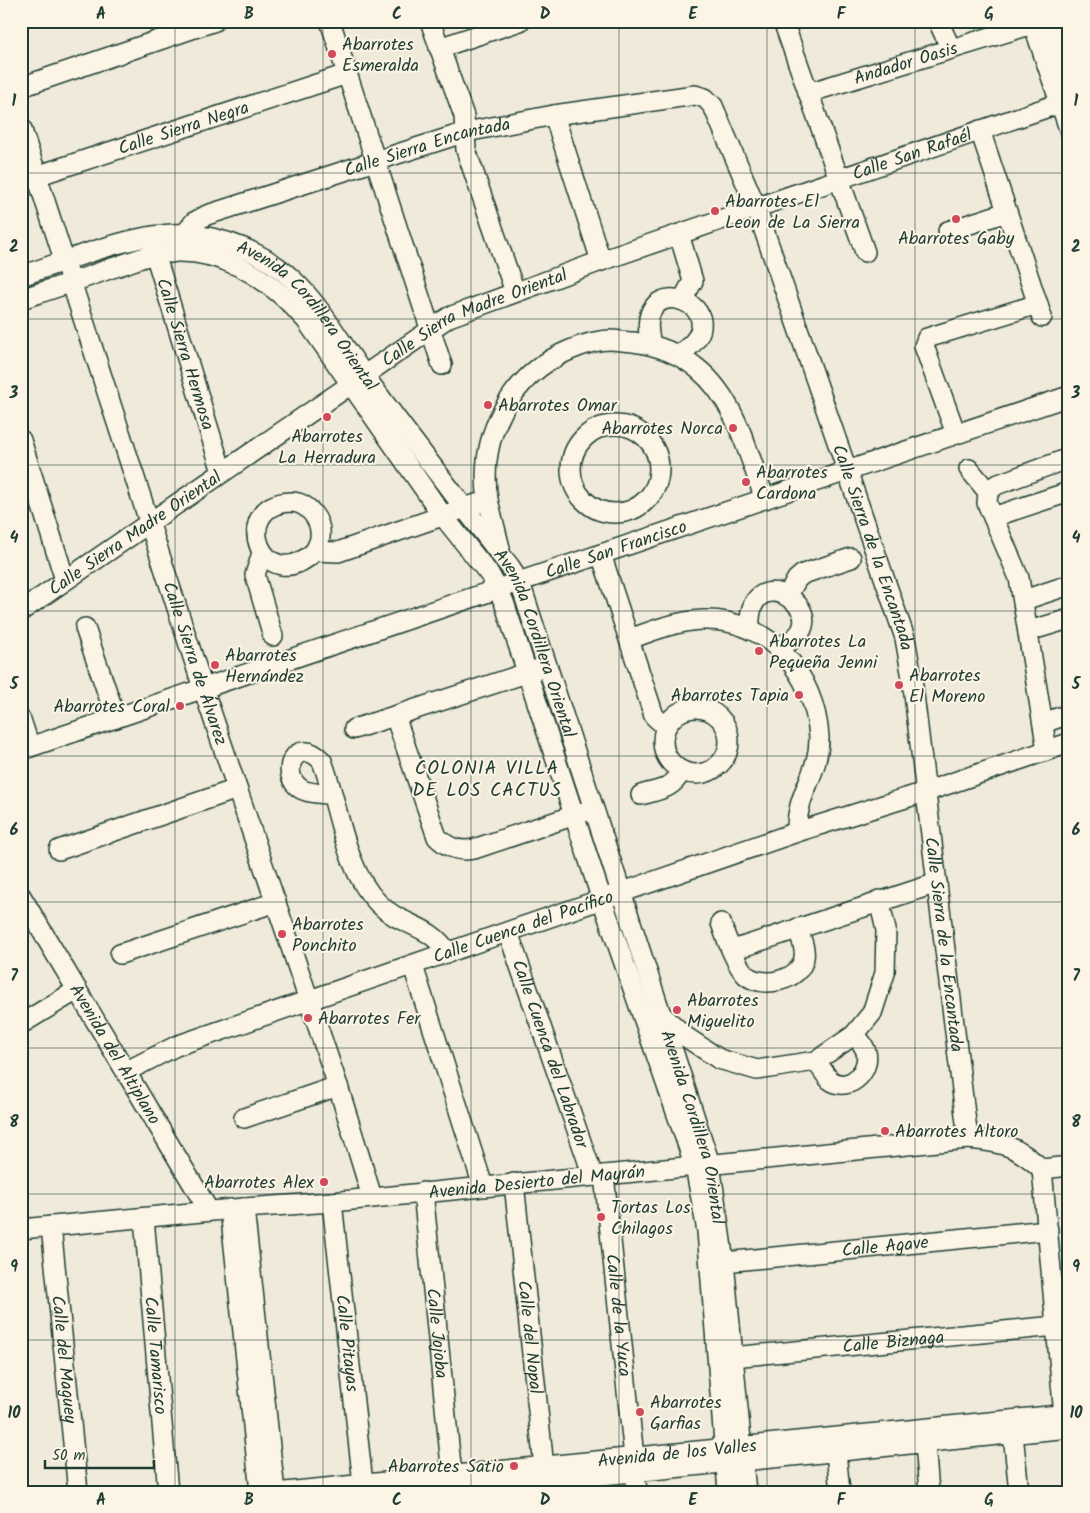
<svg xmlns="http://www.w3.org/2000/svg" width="1090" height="1513" viewBox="0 0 1090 1513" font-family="Kalam,sans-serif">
	<rect width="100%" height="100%" fill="#efeada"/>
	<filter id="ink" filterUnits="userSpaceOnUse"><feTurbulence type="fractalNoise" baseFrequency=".02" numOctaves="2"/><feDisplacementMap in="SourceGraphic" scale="10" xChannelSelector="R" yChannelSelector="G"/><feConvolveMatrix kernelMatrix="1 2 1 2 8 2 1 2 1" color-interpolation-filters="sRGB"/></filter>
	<g filter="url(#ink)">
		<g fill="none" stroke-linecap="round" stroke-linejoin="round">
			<g stroke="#1f3d34" stroke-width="22">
				<g id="minor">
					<path d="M330 21 442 365"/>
					<path d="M430 21 464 116 466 150 515 292"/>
					<path d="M783 21 865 252"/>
					<path d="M938 21 951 49"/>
					<path d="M1032 21 1069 129"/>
					<path d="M1048 21 1069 82"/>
					<path d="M439 48 520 21"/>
					<path d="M21 87 215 21"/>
					<path id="s1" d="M808 93 1033 24"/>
					<path d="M554 115 601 261"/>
					<path id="s2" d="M21 127 203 688 338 1086 372 1197"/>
					<path d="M980 130 1042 317"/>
					<path id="s3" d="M21 181 347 74"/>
					<path d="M948 231 1007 212"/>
					<path d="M679 234 693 281 683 299"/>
					<path id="s4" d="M152 244 222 472"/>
					<path id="s5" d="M171 253 194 222 207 215 466 132 554 115 695 95 705 98 713 106 756 207 905 638 912 678 968 1139"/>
					<path id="s6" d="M21 276C66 261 139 231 185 234 224 237 263 252 292 279 321 306 341 343 364 375 412 441 462 505 511 568L523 592 710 1164 724 1262 746 1492"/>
					<path d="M21 299C52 289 82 279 112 268 126 264 141 257 156 254 216 243 269 277 306 320L443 516 490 575 504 602 602 900 695 1166 707 1231 728 1492"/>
					<path d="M651 344C630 261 750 309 678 355"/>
					<circle cx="615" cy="469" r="44"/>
					<path d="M956 434 924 346 927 338 1038 304"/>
					<path d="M21 440 65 580"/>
					<path d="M969 469 988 492"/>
					<path d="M488 500 500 548"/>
					<path d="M993 517 1069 492"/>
					<path d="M315 551C317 547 320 541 320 537 322 521 308 502 291 502 227 504 263 601 315 551L338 552 488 500C478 437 510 375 570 350 582 345 596 340 610 340 617 340 625 342 633 342 657 345 679 353 698 369 736 400 748 454 765 499"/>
					<path d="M262 553 255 575 273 636"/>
					<path d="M601 554 654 716 666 727"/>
					<path d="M788 595 797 579 803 574 851 558"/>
					<path d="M1024 600 1069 585"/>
					<path id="s7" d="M21 611 449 317 601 261 1069 100"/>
					<path d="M85 628 116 718"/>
					<path d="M750 630C745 548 852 621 777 647"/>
					<path d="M1029 631 1069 619"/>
					<path d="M630 639C654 630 677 621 703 620 769 618 815 675 819 737 820 774 795 794 797 832"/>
					<circle cx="696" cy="741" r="33"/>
					<path d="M395 716 437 837C448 848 459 852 474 849L584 812"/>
					<path d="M21 720 30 747"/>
					<path d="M1043 723 1069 714"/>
					<path d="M354 729 539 669"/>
					<path id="s8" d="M21 750 1069 396"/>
					<path d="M1047 750 1019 578 987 503 988 492 996 485 1069 458"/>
					<path d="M332 795C323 793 309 794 301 789 277 773 297 734 322 761 339 805 344 869 378 903 401 927 429 923 448 953"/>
					<path d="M641 795C661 789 671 790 682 771"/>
					<path d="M59 850 237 789"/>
					<path id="s9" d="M21 896 209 1211"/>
					<path d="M721 923C725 936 737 967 746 975 762 989 800 981 804 958 806 949 800 936 798 928"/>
					<path id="s10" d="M508 932 593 1176"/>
					<path d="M735 953 739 948 937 883"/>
					<path d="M120 954 276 902"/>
					<path d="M413 966 483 1186"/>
					<path d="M664 1017 686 1037 719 1059 757 1070 816 1061 854 1035 872 1013 885 973 886 930 879 900"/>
					<path d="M21 1024 77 990"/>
					<path d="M816 1061C820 1066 825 1075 830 1080 850 1095 875 1067 864 1047 862 1043 858 1038 854 1035"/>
					<path id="s11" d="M127 1071 176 1046 797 832 925 792 1069 743"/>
					<path d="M244 1118 338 1086"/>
					<path d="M1042 1169 1065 1427"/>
					<path d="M1042 1169 1069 1166"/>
					<path id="s12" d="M604 1175 634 1457"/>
					<path id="s13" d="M514 1183 545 1477"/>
					<path id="s14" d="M423 1192 452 1475"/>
					<path id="s15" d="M332 1202 363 1484"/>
					<path d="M244 1208 275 1492"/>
					<path d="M230 1209 260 1492"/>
					<path id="s16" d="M144 1218 168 1492"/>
					<path id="s17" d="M51 1226 78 1492"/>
					<path id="s18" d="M21 1229 244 1208 332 1202 968 1139C1002 1142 1017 1146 1042 1169"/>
					<path id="s19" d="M724 1262 1048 1230"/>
					<path id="s20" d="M732 1357 1056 1326"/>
					<path d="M1013 1434 1019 1492"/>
					<path d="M925 1443 929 1492"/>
					<path d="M836 1452 840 1492"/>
					<path d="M635 1472 637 1492"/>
					<path id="s21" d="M285 1492 1069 1414"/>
					<path d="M435 1492 1069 1428"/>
				</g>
			</g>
			<use href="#minor" stroke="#fcf5e5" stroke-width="19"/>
		</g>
	</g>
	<path fill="none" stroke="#1f3d34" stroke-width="1" stroke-opacity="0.55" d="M175 21V1492M323 21V1492M471 21V1492M619 21V1492M767 21V1492M915 21V1492M21 173H1069M21 319H1069M21 465H1069M21 611H1069M21 756H1069M21 902H1069M21 1048H1069M21 1194H1069M21 1340H1069"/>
	<g fill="#d1495b" stroke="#fcf5e5" stroke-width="2">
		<circle cx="332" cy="54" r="5"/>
		<circle cx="715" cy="211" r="5"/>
		<circle cx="956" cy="219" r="5"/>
		<circle cx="488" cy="405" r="5"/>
		<circle cx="327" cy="417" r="5"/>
		<circle cx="733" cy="428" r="5"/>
		<circle cx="746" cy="482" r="5"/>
		<circle cx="759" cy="651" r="5"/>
		<circle cx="215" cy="665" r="5"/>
		<circle cx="899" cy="685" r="5"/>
		<circle cx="799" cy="695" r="5"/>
		<circle cx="180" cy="706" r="5"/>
		<circle cx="282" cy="934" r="5"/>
		<circle cx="677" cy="1010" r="5"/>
		<circle cx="308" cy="1018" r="5"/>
		<circle cx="885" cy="1131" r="5"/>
		<circle cx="324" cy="1182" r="5"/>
		<circle cx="601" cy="1217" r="5"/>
		<circle cx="640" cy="1412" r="5"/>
		<circle cx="514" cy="1466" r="5"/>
	</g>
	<g text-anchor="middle" stroke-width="4" stroke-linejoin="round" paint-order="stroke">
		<g font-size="18" fill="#1f3d34" stroke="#fcf5e5" text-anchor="start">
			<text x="342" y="50">Abarrotes<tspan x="342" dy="21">Esmeralda</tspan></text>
			<text x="725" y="207">Abarrotes El<tspan x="725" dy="21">Leon de La Sierra</tspan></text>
			<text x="956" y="244" text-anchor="middle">Abarrotes Gaby</text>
			<text x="498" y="411">Abarrotes Omar</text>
			<text x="723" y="434" text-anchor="end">Abarrotes Norca</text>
			<text x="327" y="442" text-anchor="middle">Abarrotes<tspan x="327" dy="21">La Herradura</tspan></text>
			<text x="756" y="478">Abarrotes<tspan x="756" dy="21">Cardona</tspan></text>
			<text x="769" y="647">Abarrotes La<tspan x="769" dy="21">Pequeña Jenni</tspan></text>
			<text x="225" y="661">Abarrotes<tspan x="225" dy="21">Hernández</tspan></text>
			<text x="909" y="681">Abarrotes<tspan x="909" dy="21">El Moreno</tspan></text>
			<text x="789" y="701" text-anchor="end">Abarrotes Tapia</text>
			<text x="170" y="712" text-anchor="end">Abarrotes Coral</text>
			<text x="292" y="930">Abarrotes<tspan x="292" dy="21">Ponchito</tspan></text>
			<text x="687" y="1006">Abarrotes<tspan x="687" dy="21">Miguelito</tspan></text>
			<text x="318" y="1024">Abarrotes Fer</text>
			<text x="895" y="1137">Abarrotes Altoro</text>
			<text x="314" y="1188" text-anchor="end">Abarrotes Alex</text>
			<text x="611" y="1213">Tortas Los<tspan x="611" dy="21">Chilagos</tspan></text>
			<text x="650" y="1408">Abarrotes<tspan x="650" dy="21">Garfias</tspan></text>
			<text x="504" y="1472" text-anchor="end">Abarrotes Satio</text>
		</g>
		<g font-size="18" fill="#1f3d34" stroke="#fcf5e5">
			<text dy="6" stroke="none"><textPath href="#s1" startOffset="102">Andador Oasis</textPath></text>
			<text dy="6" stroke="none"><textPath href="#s3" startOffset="171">Calle Sierra Negra</textPath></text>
			<text dy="6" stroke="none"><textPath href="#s5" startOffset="284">Calle Sierra Encantada</textPath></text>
			<text dy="6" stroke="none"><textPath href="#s7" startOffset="1010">Calle San Rafaél</textPath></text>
			<text dy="6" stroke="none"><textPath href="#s7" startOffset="542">Calle Sierra Madre Oriental</textPath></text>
			<text dy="6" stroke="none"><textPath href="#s6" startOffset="325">Avenida Cordillera Oriental</textPath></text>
			<text dy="6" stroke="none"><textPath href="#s4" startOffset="115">Calle Sierra Hermosa</textPath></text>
			<text dy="6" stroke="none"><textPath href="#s7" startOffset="138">Calle Sierra Madre Oriental</textPath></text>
			<text dy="6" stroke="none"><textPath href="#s5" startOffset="1049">Calle Sierra de la Encantada</textPath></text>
			<text dy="6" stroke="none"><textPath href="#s8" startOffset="628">Calle San Francisco</textPath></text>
			<text dy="6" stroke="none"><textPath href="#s6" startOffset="730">Avenida Cordillera Oriental</textPath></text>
			<text dy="6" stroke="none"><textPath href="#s2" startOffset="564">Calle Sierra de Álvarez</textPath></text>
			<text dy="6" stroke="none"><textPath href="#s11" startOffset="422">Calle Cuenca del Pacífico</textPath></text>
			<text dy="6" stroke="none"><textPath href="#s5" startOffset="1454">Calle Sierra de la Encantada</textPath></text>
			<text dy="6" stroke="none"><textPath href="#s9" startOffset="184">Avenida del Altiplano</textPath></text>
			<text dy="6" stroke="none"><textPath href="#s10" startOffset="129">Calle Cuenca del Labrador</textPath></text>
			<text dy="6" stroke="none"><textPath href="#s6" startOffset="1240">Avenida Cordillera Oriental</textPath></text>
			<text dy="6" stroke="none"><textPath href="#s18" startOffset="518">Avenida Desierto del Mayrán</textPath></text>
			<text dy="6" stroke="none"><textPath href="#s19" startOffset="162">Calle Agave</textPath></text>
			<text dy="6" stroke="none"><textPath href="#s12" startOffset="141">Calle de la Yuca</textPath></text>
			<text dy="6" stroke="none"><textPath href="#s14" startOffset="142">Calle Jojoba</textPath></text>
			<text dy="6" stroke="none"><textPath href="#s13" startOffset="155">Calle del Nopal</textPath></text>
			<text dy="6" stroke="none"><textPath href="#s20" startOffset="162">Calle Biznaga</textPath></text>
			<text dy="6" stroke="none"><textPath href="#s15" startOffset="142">Calle Pitayas</textPath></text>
			<text dy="6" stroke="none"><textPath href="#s16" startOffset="138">Calle Tamarisco</textPath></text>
			<text dy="6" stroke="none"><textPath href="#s17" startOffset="134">Calle del Maguey</textPath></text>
			<text dy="6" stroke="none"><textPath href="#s21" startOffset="394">Avenida de los Valles</textPath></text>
		</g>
		<g font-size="19" letter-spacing="1" fill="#1f3d34" stroke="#fcf5e5">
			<text x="487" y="774">COLONIA VILLA<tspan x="487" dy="22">DE LOS CACTUS</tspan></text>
		</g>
	</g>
	<rect width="1090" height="1513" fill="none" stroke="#fcf5e5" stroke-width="55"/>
	<path d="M45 1460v8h109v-8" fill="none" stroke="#1f3d34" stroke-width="2.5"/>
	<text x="52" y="1460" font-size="15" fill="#1f3d34" stroke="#fcf5e5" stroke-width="4" paint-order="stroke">50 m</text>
	<rect x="28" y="28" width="1034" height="1458" fill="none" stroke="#1f3d34" stroke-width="2"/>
	<g font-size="16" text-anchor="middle" font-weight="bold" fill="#1f3d34">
		<text x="101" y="19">A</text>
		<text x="249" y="19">B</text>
		<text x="397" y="19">C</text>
		<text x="545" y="19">D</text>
		<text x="693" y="19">E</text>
		<text x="841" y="19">F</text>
		<text x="989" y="19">G</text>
		<text x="14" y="106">1</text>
		<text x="1076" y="106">1</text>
		<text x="14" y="252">2</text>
		<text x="1076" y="252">2</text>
		<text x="14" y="398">3</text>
		<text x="1076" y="398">3</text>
		<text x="14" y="543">4</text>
		<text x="1076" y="543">4</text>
		<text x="14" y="689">5</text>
		<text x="1076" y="689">5</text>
		<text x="14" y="835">6</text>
		<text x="1076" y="835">6</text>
		<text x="14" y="981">7</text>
		<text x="1076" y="981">7</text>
		<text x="14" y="1127">8</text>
		<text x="1076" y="1127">8</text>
		<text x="14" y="1272">9</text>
		<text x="1076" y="1272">9</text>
		<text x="14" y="1418">10</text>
		<text x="1076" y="1418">10</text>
		<text x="101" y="1505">A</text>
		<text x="249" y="1505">B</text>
		<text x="397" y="1505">C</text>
		<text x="545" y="1505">D</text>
		<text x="693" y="1505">E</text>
		<text x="841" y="1505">F</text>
		<text x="989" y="1505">G</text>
	</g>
</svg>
